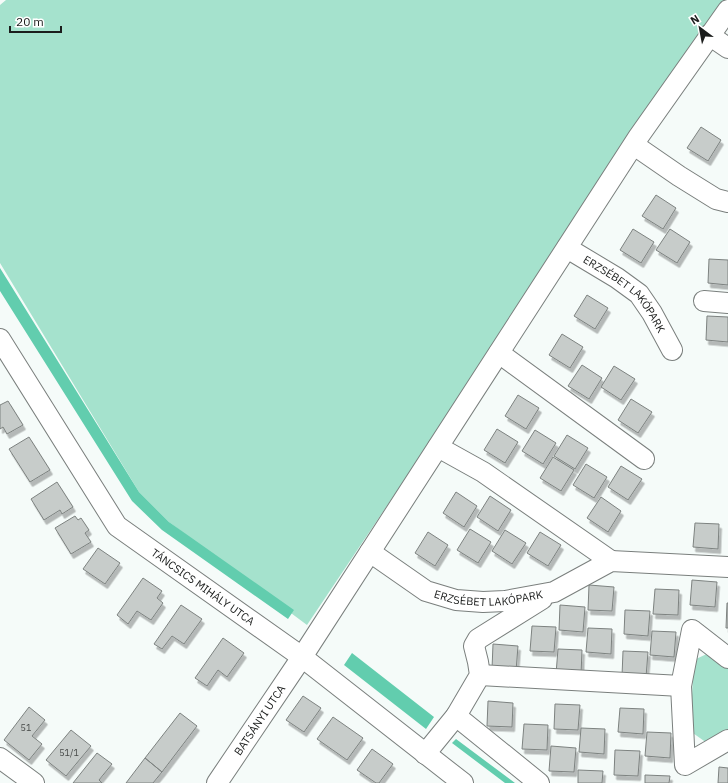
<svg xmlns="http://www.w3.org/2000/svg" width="728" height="783" viewBox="0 0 728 783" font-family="'IBM Plex Sans',sans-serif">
	<defs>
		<filter id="shadow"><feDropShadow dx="2.5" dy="4.5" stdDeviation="0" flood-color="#0004"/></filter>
	</defs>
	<rect width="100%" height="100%" fill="#f5fbf9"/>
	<path fill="#a5e2cd" d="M6 0H726L307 625 169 522 139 492 0 263V5Z
		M713 651 728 663V731L707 743 690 731 694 660Z"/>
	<path fill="#62cdae" d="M0 268 139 492 169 522 294 610 288 619 162 530 132 501 0 291Z
		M352 653 434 717 426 729 344 665Z
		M456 739 515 783H505L452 743Z"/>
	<path fill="#c7ccca" stroke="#7d8280" filter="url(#shadow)" d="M701 127 721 140 708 161 687 148Z
		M656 195 676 208 663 229 642 216Z
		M633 229 654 242 641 263 620 250Z
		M670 229 690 242 677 263 656 250Z
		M709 259 728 260V285L708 283Z
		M587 295 608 308 595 329 574 316Z
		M707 316 728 317V342L706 340Z
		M562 334 583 347 570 368 549 355Z
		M582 365 602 378 589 399 568 386Z
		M614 366 635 379 621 400 601 387Z
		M518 395 539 408 526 429 505 416Z
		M631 399 652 412 638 433 618 420Z
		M8 401 23 425 7 434 3 427 0 429V405Z
		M497 429 518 442 505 463 484 450Z
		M535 430 556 443 543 464 522 451Z
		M567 435 588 448 575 469 554 456Z
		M29 437 50 470 30 482 9 449Z
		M553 457 574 470 561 491 540 478Z
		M586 464 607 477 594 498 573 485Z
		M621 466 642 479 628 500 608 487Z
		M57 482 73 507 62 514 60 510 44 520 31 499Z
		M456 492 477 506 464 527 443 513Z
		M490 496 511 510 498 531 477 517Z
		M601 497 621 511 608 532 587 518Z
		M75 516 78 520 81 518 89 530 85 533 91 542 71 554 55 528Z
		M695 523 719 524 718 549 693 547Z
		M470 529 491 542 478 563 457 550Z
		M505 530 526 543 512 564 492 551Z
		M428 532 448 545 435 566 415 553Z
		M540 532 561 545 548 566 527 553Z
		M98 548 120 563 105 584 83 569Z
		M143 578 162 591 157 598 163 603 151 620 137 611 128 624 117 615Z
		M692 580 717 582 715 607 690 605Z
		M589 585 614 587 612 611 588 610Z
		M655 589 679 590 678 615 653 614Z
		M727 603H728V628H726Z
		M181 605 202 619 184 644 172 636 162 649 154 644Z
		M560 605 585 607 583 632 559 630Z
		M625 610 650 611 648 636 624 634Z
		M532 626 556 627 554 652 530 651Z
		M588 628 612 629 611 654 586 652Z
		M652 631 676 632 674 657 650 655Z
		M223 638 244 653 227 677 218 670 207 686 195 678Z
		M493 644 518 646 516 671 492 669Z
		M558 649 582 650 581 675 556 674Z
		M623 651 648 652 646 677 622 676Z
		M303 696 321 708 304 732 286 720Z
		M488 701 513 703 512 727 487 726Z
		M555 704 580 705 578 730 554 729Z
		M29 707 45 720 32 736 42 744 29 760 4 740Z
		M620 708 644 709 643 734 618 732Z
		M180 713 197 726 162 772 145 758Z
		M333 717 363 738 347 760 317 739Z
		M524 724 548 725 547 750 522 749Z
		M581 728 605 729 604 754 579 752Z
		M71 730 91 746 66 776 46 760Z
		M647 732 671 733 670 758 645 756Z
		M551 746 576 748 574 772 549 771Z
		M372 749 393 764 379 783H376L357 770Z
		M615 750 640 751 638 776 614 775Z
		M97 753 112 764 99 780 102 783H73Z
		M145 758 162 772 153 783H126Z
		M719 767 728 768V783H718Z
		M578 770 603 771 602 783H578Z
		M645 775 670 776 669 783H645Z"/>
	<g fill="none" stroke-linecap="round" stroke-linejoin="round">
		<g stroke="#7a7f7d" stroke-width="22">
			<g id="minor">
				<path d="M709 35 728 48"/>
				<path d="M634 145 679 176 716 199 728 202"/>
				<path id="s1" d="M567 248 617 278 639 294 652 313 672 350"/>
				<path d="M704 301 728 303"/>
				<path id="s2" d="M0 339 117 526 302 657 463 783"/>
				<path d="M499 353 644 459"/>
				<path d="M438 447 483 472 611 561"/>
				<path id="s3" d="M370 552 426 591 456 600 483 602 505 601 554 592 611 561 728 567"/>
				<path d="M728 658 692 630 681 686 685 765 728 740"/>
				<path d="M480 675 681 686"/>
				<path d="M456 716 539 783"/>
				<path d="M425 754 456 716 480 675 478 662 474 646 478 639 542 599"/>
				<path d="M0 758 34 783"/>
				<path id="s4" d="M217 783 302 657 639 136 728 10"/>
			</g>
		</g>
		<use href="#minor" stroke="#fff" stroke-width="20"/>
	</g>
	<g text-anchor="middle" stroke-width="3" stroke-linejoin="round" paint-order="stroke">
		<g font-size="9" fill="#464948">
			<text x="26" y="731">51</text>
			<text x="69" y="756">51/1</text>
		</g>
		<g font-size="11" fill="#1b1d1c" stroke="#fff">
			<text dy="4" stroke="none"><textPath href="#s1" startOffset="75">ERZSÉBET LAKÓPARK</textPath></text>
			<text dy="4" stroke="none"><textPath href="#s2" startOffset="326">TÁNCSICS MIHÁLY UTCA</textPath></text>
			<text dy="4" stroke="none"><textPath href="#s3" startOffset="132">ERZSÉBET LAKÓPARK</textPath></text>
			<text dy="4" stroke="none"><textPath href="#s4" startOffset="76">BATSÁNYI UTCA</textPath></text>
		</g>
	</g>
	<g transform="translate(700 28) rotate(328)" stroke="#ffffff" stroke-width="3" paint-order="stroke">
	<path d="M0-3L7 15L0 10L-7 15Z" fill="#1b1d1c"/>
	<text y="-6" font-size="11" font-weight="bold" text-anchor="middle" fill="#1b1d1c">N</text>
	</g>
	<path d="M10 26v6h51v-6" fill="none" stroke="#1b1d1c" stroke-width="2"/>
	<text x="16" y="26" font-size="12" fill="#1b1d1c" stroke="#ffffff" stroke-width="3" paint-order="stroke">20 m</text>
</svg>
